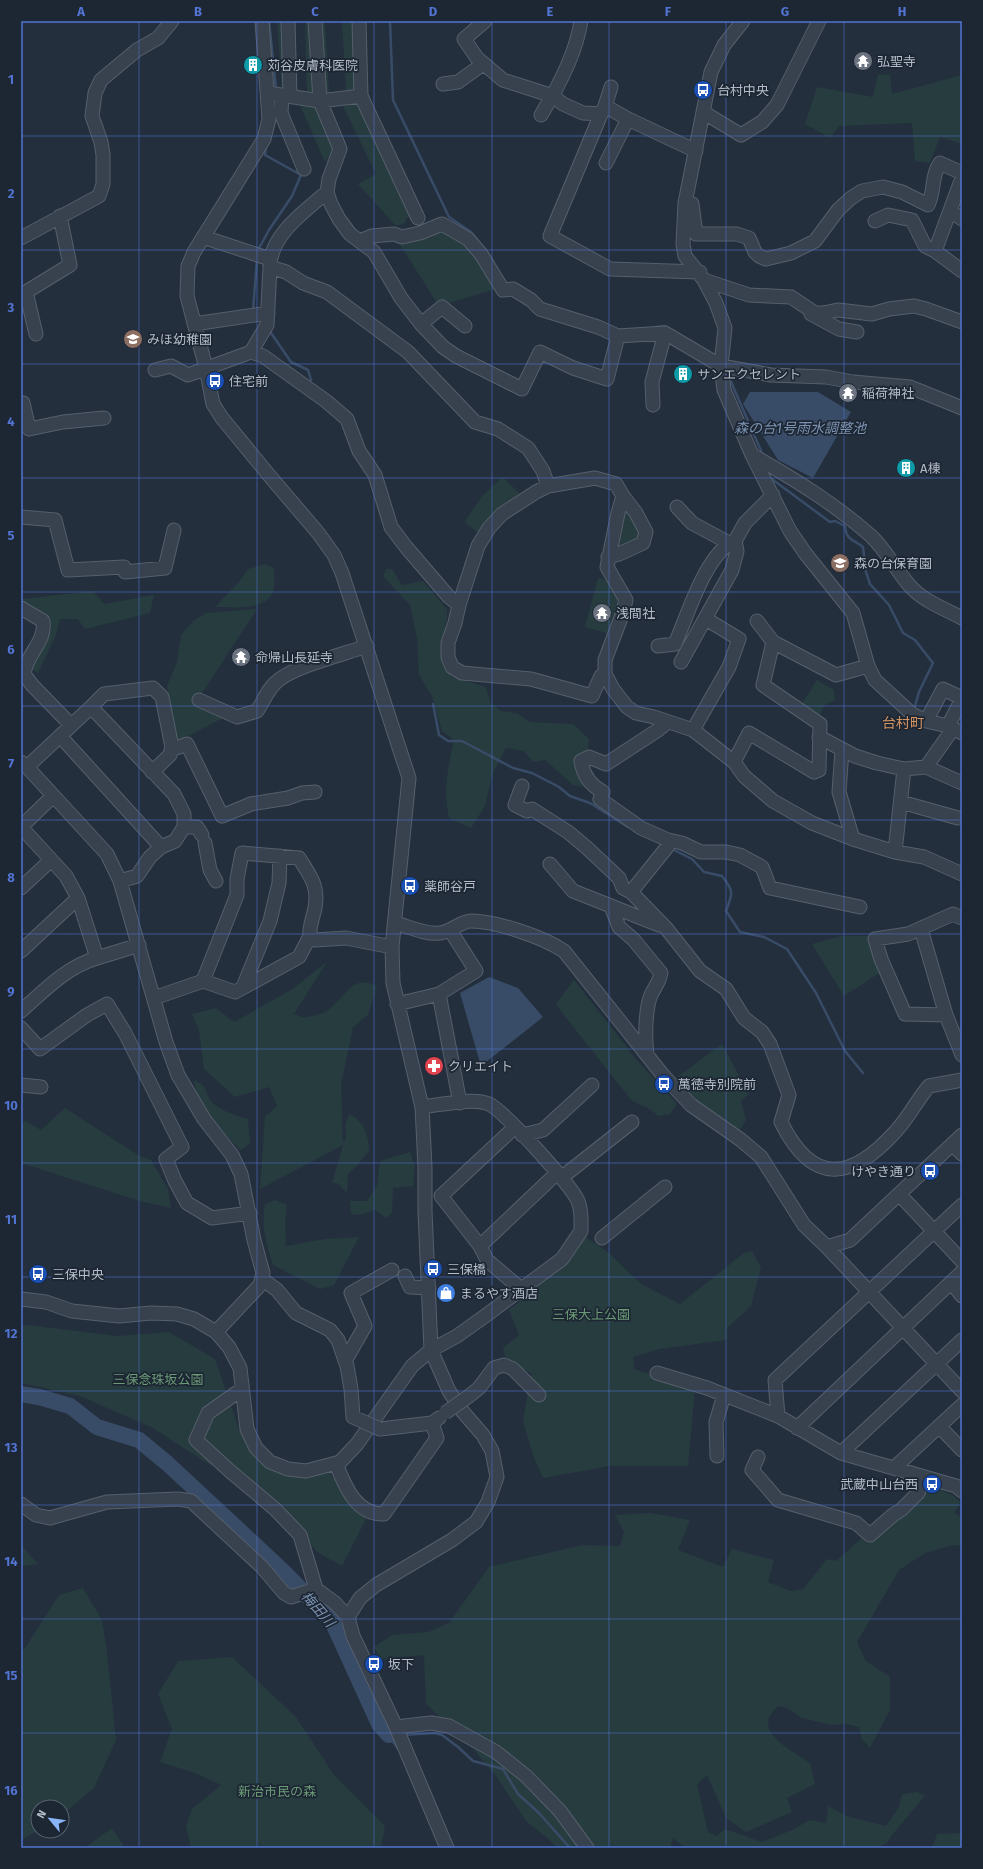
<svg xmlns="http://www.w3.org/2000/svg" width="983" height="1869" viewBox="0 0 983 1869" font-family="'Fira Sans','Noto Sans JP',sans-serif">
	<rect width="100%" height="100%" fill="#242f3e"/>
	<path fill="#263c3f" d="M277 21H285L287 92 282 93Z
		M305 21H325L329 94 307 96Z
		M342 21H363L366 93 346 92Z
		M878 74 890 75 892 94 962 75V144L940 137 930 163 915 161 912 123 839 126 830 138 805 124 817 87 873 97Z
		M357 99 411 217 405 219 406 223 396 226 358 184 376 174 342 104Z
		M298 101 317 104 335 149 325 162Z
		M442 227 467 241 499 288 439 306 397 240Z
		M503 477 520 494 497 510 480 534 467 524 465 521 483 495Z
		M628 509 642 535 640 542 622 549 616 547 623 510Z
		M265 564 274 568C274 574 275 581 274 587 271 612 233 607 215 607L239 582 248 569Z
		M386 569H392L402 585 423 581 447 609V621L443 639 445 664 452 677 486 687 490 702 501 711 517 713 530 722 573 724 589 739 584 787 573 785 545 760 533 762 524 751 506 748 493 773 485 806 471 828 449 818C443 789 448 768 454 740L442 731 432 696 419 675 417 638 410 605 383 576Z
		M598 578 608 580 620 599 617 618 609 634 585 627Z
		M93 591 104 604 154 595 150 613 85 629 78 619H60L55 637 38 673 31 669 51 630 50 617 21 601V599Z
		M257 609 197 701 225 717 176 742 167 686 177 662 181 635 193 621 206 613Z
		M817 680 834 690 835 700 825 705 817 719 799 708Z
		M841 936H871L881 972 844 996 812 944Z
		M327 962 294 1014 304 1018C310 1016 319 1015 325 1012 346 1000 349 973 377 986L368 1015 353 1027 341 1085 343 1143 346 1138 345 1125 349 1114C364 1121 369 1136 369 1151 362 1159 356 1168 348 1174L347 1193 337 1183H332L343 1145 260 1189 265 1117 277 1106 269 1087 235 1097 204 1069 199 1030 192 1014 216 1008 234 1022 291 990Z
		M574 980 636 1059 677 1104 670 1114 659 1116 648 1108 632 1101 563 1014 556 1004Z
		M722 1044 749 1094 741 1101 746 1120 739 1131 690 1098 676 1078Z
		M194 1080C208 1086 204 1090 211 1101 217 1109 238 1117 248 1119L250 1144 240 1150C225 1133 194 1103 194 1080Z
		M65 1108 138 1155 151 1160 168 1189 171 1208 143 1202 21 1163V1126L25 1121 41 1130Z
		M410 1152 415 1167 413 1186 393 1188 392 1213 386 1218 375 1210 359 1215 351 1214 350 1201H367L377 1185 380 1161Z
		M275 1200 287 1205 285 1221 286 1246 325 1239 359 1237 334 1285 320 1289 273 1265C266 1244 261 1225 265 1204Z
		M585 1237 608 1252 641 1284 680 1304 744 1253 752 1251 761 1268 751 1306 727 1328V1340L659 1349 633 1357 634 1369 695 1389 688 1466H610L543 1478 534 1458 523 1422 530 1378 532 1374 506 1359 503 1348 519 1335 509 1310 570 1260Z
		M27 1325 117 1336 169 1332 215 1359 239 1429 250 1447 297 1475 330 1473 356 1509 366 1519 342 1566 317 1552 279 1503 202 1460 153 1428 80 1396 21 1383V1326Z
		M927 1484 954 1496 960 1502 955 1513 962 1518V1546L954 1545 925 1553 899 1570 857 1642 866 1661 890 1677V1710L870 1748 862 1739 859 1727 846 1724 831 1725 802 1718 787 1708 778 1706C775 1709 772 1712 770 1716 759 1735 797 1754 810 1763L815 1784 787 1798 792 1812 746 1832 726 1818 707 1775 697 1785 708 1832 716 1836 725 1829 762 1842 792 1830 810 1820 826 1823 828 1806 847 1816 886 1826 899 1807 902 1794 917 1792 925 1796 892 1835 887 1843 877 1848H685L673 1838 670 1848H556L552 1842 526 1821 496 1776 474 1750 426 1704 424 1655 381 1659 374 1647 392 1635 428 1632 449 1623 489 1567 582 1545 620 1546 624 1532 615 1515 650 1513 690 1520 678 1550 723 1567 732 1549 774 1560 768 1582 791 1591 803 1589 827 1559 836 1561 863 1537 870 1542Z
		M21 1545 38 1564 21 1566Z
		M83 1588 102 1620 107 1652 116 1740 94 1788 62 1815V1807H38V1831L21 1840V1651L25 1648 59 1595Z
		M232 1657 296 1717 334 1775 385 1826 381 1848H191L186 1826 192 1809 221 1785 195 1773 160 1762 172 1729 158 1694 178 1661Z
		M112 1828 125 1848H84Z
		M962 1833V1848H932L937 1834Z"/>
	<path fill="#394c67" d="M750 392H818L851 412 813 478 778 460 743 404Z
		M489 977 518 988 543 1017 481 1066 460 993Z"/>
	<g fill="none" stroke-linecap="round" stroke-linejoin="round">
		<path stroke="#394c67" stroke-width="2.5" d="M269 21 276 89
			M390 21 393 100 449 217 471 232 483 247
			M258 250 269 230 292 196 301 175 265 155 266 147
			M486 250 493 261
			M253 310 257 259
			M656 327 665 326 668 328
			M269 330 291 362 308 370 311 380
			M728 375 762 453
			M769 477 830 522 835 521 845 526C846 540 853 539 863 547L866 572 870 584 889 605 903 633 915 640 933 663 919 692 914 709
			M433 704 439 735 448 741H462L513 768 532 773 559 787 570 796 590 803 628 827
			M672 849 692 859 704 872 722 876C734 891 733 893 726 911L740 932 764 937 787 949 816 993 845 1051 863 1073
			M389 1735H396
			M403 1735 435 1733 442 1735 458 1747 473 1761 503 1769 518 1794 539 1813 570 1848
			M389 1736 399 1750"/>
		<path stroke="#394c67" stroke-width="16" d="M21 1394 39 1397 70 1406 97 1427 139 1440 168 1464 283 1571 332 1621 379 1724 389 1735"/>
		<g stroke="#565f6c" stroke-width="15">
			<path id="minor" d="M262 21 269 119 264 139 194 252 188 266 187 296 206 368 213 404 222 418 268 474 319 534 334 555 342 573 409 778 392 947 393 983 422 1107 425 1167V1211L431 1350 449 1391 463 1412 483 1435 492 1451 497 1477 488 1502 476 1522 452 1540 376 1585 360 1598 348 1617
				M288 21 290 96
				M315 21 320 101 340 149 329 179 327 192 331 204 339 219 350 234 374 252 401 298 421 324 443 347 456 356 522 389 540 352 573 368 607 379 618 336
				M485 21 464 39 477 58 503 80 553 96 563 104 583 113 601 114 605 106 628 119 696 151
				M743 21 724 45 711 72 685 203 683 244 685 256 704 280 716 303 725 328 721 366 724 390 752 455 790 531 805 553 853 613 868 666 875 680 912 714 926 721 948 726 962 733
				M443 84 458 82 483 64
				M268 93 320 101 361 96 359 21
				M282 95 281 113 304 169
				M361 96 418 218
				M605 106 611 87
				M703 112 741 135 762 122 777 105 819 21
				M601 114 550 236 610 269 700 272
				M541 115C559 86 576 54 581 21
				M606 163 628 119
				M327 192C305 211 270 235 270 267L286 272 303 283 327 292 408 352 475 422 498 429 528 448 543 471 548 486
				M685 203 692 204 696 234H737L749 238 755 252 759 256 766 259 791 253 815 241 838 210 851 198 862 191 883 187 902 192 928 205C935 191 931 176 940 163L962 173
				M950 211 962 219
				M875 221 888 215 912 220 925 246 935 251 962 271
				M203 237 270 259
				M21 238 99 196 103 184V155L101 142 92 116 95 93 101 80 137 50 158 38 172 21
				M360 241 372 236 394 234 402 237 420 233 442 224 468 239 481 254 503 290 513 289 531 300 540 309 598 327 618 336 665 333 721 366 771 375 826 377 853 382 910 387 962 408
				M935 251 962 178
				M704 280 749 295 791 297 815 313H823L838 310 872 314 889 309 914 306 926 309 962 322
				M811 314 839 329 857 332
				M194 324 268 313
				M421 324 442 307 465 326
				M36 334 26 292 70 265 60 216
				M251 352 267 325 270 267
				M155 370 171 366 188 375 251 352 263 356 326 401 347 419 359 451 375 475 391 527 406 547 449 597 459 605 455 623 448 643V657L452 667 462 673 531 679 592 696 601 676 605 674
				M21 403H23L29 429 63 422 104 418
				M653 405 652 382 665 333
				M752 455C794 479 835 504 871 536 886 550 896 570 910 586 923 601 945 609 962 618
				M677 507 692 523 729 543
				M21 517 55 520 68 570 124 567 125 572 165 568 174 530
				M608 557 619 554 643 543 646 532 636 513 623 496
				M459 605 478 546 489 528 502 514 536 492 548 486 595 478 616 484 623 496 618 513 607 567 626 600 622 615 605 660V674L613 689 627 707 636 713 654 717 693 730 734 762 744 776 773 801 812 823 853 839 895 852 924 857 962 874
				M21 608 43 621C46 643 27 652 24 674L32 685 71 725
				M757 621 773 642
				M658 646 675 644C687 617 706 552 735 541
				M681 662 732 570 737 551 735 541 745 523 773 495
				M199 700 237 717 257 711C264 701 268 687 280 679 297 666 344 654 367 646
				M91 707 104 694 153 688 162 697 172 747 170 755 152 772
				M926 721 943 689 962 698
				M693 730 729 667 739 639 706 619
				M61 737 161 847
				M819 737 855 756 877 763 904 769 926 767 962 783
				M171 750 187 744 222 816 251 804 288 798 302 793 315 792
				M842 750 839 792 853 839
				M21 762 27 767 107 854 120 881 166 1042 178 1075 204 1119 232 1155 241 1174 254 1240 263 1273 260 1285 216 1332
				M734 762 749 733 814 772 819 770 820 724 763 685 773 642 836 675 868 666
				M27 767 91 707 174 794 184 814V827L175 841 161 847 150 857 137 876 120 881
				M926 767 950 733 948 726 962 699
				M522 786 515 805 527 811 532 809 568 832 586 847 619 878 623 888 631 892 666 928 700 971 726 989 744 1018 762 1032 770 1044 789 1095 781 1122C813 1187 852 1180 896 1131 909 1117 917 1100 929 1086L962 1080
				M901 802 958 818
				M21 827 66 876 78 898 97 958 139 945
				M21 827 53 796
				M184 827H197L202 835
				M668 840 682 843 701 852H726L740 855 762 867 770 888 860 907
				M205 843 210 870 216 881
				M895 852 904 769
				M550 864 573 891 659 925
				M21 888 51 860
				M631 892 668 846V840L641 828 600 799 603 792C590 785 583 775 581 761L589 757 606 764 658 730 663 726 665 721
				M611 906 619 927 633 939 661 973C659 984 655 986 651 995 645 1009 645 1040 647 1055
				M396 923C409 927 427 935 440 933 451 932 461 921 471 921 496 921 543 937 564 951L662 1074 691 1105 741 1140 761 1157 804 1225 827 1247 962 1391
				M921 929 946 1015 962 1055
				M21 951 78 898
				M203 981 237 895V879L242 853 299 858C310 876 319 885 315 908 313 918 309 926 310 936L315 940 346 938 392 947
				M243 987 270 921 279 883 280 856
				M439 994 460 1103
				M154 998 203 981 235 992 299 957 310 936
				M397 1004 439 994 476 971 450 930
				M21 1011C45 990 66 967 97 958
				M946 1015 905 1014 881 959 875 939 908 934 953 914 962 918
				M21 1028 40 1049 87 1015 107 1004 125 1033 182 1147 166 1159 175 1181 187 1203 212 1218 250 1213
				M21 1085 41 1087
				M515 1127 441 1196 480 1246 487 1260 521 1289
				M522 1135 543 1130 592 1085
				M952 1144 962 1154
				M561 1178 632 1122
				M899 1194 962 1261
				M602 1238 665 1187
				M480 1246 557 1173
				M827 1247 850 1240 962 1135
				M405 1276 410 1287 429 1288
				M262 1279 277 1290 296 1313 330 1330 338 1340 347 1366 351 1389 353 1417 362 1421
				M951 1282 962 1296
				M21 1299 46 1302 72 1311 119 1316 151 1313 177 1314 194 1319 216 1332 229 1347 240 1368 247 1429 256 1448 270 1462 288 1469 306 1471 340 1462 357 1444 412 1366 431 1350 457 1336 485 1316 562 1259 581 1231C581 1222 582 1210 578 1201 571 1185 504 1111 489 1104 473 1097 440 1105 422 1107
				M962 1340 841 1453 956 1486 962 1491
				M345 1361 365 1326 351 1293 392 1270
				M657 1373 707 1388 778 1416
				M242 1389 208 1413 196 1440 231 1472 275 1509 300 1535 316 1589 335 1603 348 1617 353 1636 396 1727 447 1848
				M469 1396 479 1388 494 1368 504 1365 513 1369 539 1395
				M939 1426 962 1450
				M797 1428 962 1272
				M380 1429 432 1423 439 1418
				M841 1453 778 1416 775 1380 962 1205
				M717 1456 716 1422 724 1395
				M758 1457 752 1470 778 1500 856 1523 870 1535 893 1515 901 1510 918 1493 924 1477
				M336 1464C345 1486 356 1515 384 1514L437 1438 432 1423
				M894 1468 962 1405
				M21 1504 36 1515 50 1518 107 1502 178 1499 191 1501 262 1567 284 1593 291 1597 316 1589
				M396 1727 431 1723 449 1726 496 1752 526 1776 560 1811 587 1848"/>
		</g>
		<use href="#minor" stroke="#38414e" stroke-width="13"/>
		<g stroke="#565f6c" stroke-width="15" stroke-linecap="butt">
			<path id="minor-bridge" d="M445 1413 469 1396
				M362 1421 380 1429"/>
		</g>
		<use href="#minor-bridge" stroke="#38414e" stroke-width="13"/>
	</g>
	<path fill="none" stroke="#5274d3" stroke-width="1" stroke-opacity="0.55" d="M139 21V1848M257 21V1848M374 21V1848M492 21V1848M609 21V1848M726 21V1848M844 21V1848M21 136H962M21 250H962M21 364H962M21 478H962M21 592H962M21 706H962M21 820H962M21 934H962M21 1049H962M21 1163H962M21 1277H962M21 1391H962M21 1505H962M21 1619H962M21 1733H962"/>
	<defs>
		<g id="temple-disc" transform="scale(1)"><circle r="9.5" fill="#6b7280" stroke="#1d2633"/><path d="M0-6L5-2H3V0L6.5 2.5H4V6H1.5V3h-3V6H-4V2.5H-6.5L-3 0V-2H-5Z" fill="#fff"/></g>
		<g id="building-disc" transform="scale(1)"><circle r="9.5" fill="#0f9aa8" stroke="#1d2633"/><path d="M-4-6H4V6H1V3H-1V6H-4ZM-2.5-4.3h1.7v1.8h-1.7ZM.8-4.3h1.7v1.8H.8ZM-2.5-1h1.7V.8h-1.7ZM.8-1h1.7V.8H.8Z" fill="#fff"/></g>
		<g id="bus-disc" transform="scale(1)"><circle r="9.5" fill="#1a4fb4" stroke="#1d2633"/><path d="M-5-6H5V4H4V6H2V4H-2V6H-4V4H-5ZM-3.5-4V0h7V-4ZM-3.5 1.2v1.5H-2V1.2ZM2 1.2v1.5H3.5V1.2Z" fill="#fff"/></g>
		<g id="school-disc" transform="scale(1)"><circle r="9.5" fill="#8d6e63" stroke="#1d2633"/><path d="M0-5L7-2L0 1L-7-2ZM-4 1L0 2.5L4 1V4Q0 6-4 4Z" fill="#fff"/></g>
		<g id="pharmacy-disc" transform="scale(1)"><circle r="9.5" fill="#e0444e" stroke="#1d2633"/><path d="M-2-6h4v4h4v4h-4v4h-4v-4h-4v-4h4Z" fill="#fff"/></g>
		<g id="shop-disc" transform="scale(1)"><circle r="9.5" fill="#3f7fe0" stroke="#1d2633"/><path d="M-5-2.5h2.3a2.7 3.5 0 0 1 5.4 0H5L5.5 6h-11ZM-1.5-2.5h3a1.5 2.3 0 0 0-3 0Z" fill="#fff"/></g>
	</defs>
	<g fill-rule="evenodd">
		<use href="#temple-disc" x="863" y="61"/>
		<use href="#building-disc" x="253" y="65"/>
		<use href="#bus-disc" x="703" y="90"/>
		<use href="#school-disc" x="133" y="339"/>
		<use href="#building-disc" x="683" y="374"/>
		<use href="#bus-disc" x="215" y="381"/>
		<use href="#temple-disc" x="848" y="393"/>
		<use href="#building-disc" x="906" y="468"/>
		<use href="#school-disc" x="840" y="563"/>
		<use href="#temple-disc" x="602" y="613"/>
		<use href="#temple-disc" x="241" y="657"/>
		<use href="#bus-disc" x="410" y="886"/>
		<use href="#pharmacy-disc" x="434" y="1066"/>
		<use href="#bus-disc" x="664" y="1084"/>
		<use href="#bus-disc" x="930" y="1171"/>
		<use href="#bus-disc" x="433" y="1269"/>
		<use href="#bus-disc" x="38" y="1274"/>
		<use href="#shop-disc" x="446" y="1293"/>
		<use href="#bus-disc" x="932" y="1484"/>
		<use href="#bus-disc" x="374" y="1664"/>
	</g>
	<g text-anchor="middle" stroke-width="3.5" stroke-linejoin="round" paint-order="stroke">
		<g font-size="13" fill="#b4bcc9" stroke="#1d2633" text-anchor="start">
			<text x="877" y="66">弘聖寺</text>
			<text x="267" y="70">苅谷皮膚科医院</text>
			<text x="717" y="95">台村中央</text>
			<text x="147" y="344">みほ幼稚園</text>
			<text x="697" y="379">サンエクセレント</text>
			<text x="229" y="386">住宅前</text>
			<text x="862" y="398">稲荷神社</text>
			<text x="920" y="473">A棟</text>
			<text x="854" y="568">森の台保育園</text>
			<text x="616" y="618">浅間社</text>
			<text x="255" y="662">命帰山長延寺</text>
			<text x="424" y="891">薬師谷戸</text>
			<text x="448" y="1071">クリエイト</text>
			<text x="678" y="1089">萬徳寺別院前</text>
			<text x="916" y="1176" text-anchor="end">けやき通り</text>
			<text x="447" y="1274">三保橋</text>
			<text x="52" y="1279">三保中央</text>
			<text x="460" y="1298">まるやす酒店</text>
			<text x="918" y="1489" text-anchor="end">武蔵中山台西</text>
			<text x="388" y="1669">坂下</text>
		</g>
		<g font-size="13" fill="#6b9a76" stroke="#1d2633">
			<text x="591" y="1319">三保大上公園</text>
			<text x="158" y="1384">三保念珠坂公園</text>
			<text x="277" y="1796">新治市民の森</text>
		</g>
		<g font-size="14" font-style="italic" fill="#7c92b1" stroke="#1d2633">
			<text x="800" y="433">森の台1号雨水調整池</text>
			<text transform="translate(318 1609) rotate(49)" y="5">梅田川</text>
		</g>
		<g font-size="14" fill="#d59563" stroke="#1d2633">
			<text x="903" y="728">台村町</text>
		</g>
	</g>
	<rect width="983" height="1869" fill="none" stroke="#1d2633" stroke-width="44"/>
	<g transform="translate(50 1819) rotate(299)"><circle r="19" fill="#1d2633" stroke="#59626f"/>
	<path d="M0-3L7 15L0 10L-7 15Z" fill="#8ab4f8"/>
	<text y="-6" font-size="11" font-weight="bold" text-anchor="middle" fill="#b4bcc9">N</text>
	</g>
	<rect x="22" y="22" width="939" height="1825" fill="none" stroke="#5274d3" stroke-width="1.5"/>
	<g font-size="13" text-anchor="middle" font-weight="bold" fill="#5274d3">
		<text x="81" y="16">A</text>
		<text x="198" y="16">B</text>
		<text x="315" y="16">C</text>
		<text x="433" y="16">D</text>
		<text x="550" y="16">E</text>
		<text x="668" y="16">F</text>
		<text x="785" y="16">G</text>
		<text x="902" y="16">H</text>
		<text x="11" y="84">1</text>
		<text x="11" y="198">2</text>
		<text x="11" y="312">3</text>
		<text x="11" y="426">4</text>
		<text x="11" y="540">5</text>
		<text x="11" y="654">6</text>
		<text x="11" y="768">7</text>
		<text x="11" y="882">8</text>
		<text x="11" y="996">9</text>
		<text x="11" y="1110">10</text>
		<text x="11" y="1224">11</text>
		<text x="11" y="1338">12</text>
		<text x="11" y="1452">13</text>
		<text x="11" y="1566">14</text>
		<text x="11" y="1680">15</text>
		<text x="11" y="1795">16</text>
	</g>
</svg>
